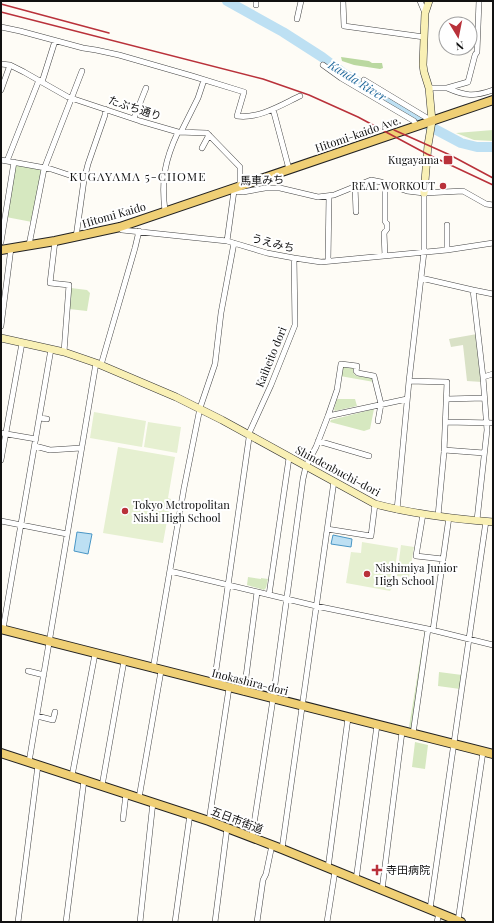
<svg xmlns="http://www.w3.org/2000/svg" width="494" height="923" viewBox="0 0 494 923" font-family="'Playfair Display','Noto Sans JP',serif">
	<rect width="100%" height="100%" fill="#fefcf6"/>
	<path fill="#d6e8c0" d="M493 130V141L474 140 456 133Z
		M17 165 41 170 42 172 32 222 6 217 15 167Z
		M71 288 87 290 90 293 87 311 69 309Z
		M345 366 353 368 354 374 357 376 372 378 374 382 340 376 342 367Z
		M337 399H355L357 406 335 411 334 409Z
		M374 409 370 429 364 431 330 422 331 420Z
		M248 577 261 579V578L268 579 266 588 264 590 247 585Z
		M425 630H426L412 728 409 727Z
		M439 672 462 675 460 689 438 686Z
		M415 742 428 745 425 769 412 767Z"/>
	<path fill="#bad8a0" d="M341 57 369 61 372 63H382L383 68 380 69 354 65 342 61Z"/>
	<path fill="#d9e1c6" d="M477 334 482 382 467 381 463 345 451 347 449 339Z"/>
	<path fill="#e6f0d1" d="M94 412 146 421 142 447 90 438Z
		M148 422 181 427 177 453 144 447Z
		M118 447 175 457 168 498 171 499 163 543 103 533Z
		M362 542 398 548 392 588 390 591 346 583 351 552 361 553Z
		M401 545 414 547 409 578 397 576Z"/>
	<path fill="#bde0f3" stroke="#4996c5" d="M77 532 92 534 88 554 74 551Z
		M333 535 352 539 351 547 331 544Z"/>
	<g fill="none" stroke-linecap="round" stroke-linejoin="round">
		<path stroke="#bde0f3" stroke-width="10" d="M227 1 283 32 322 57 343 73 429 126 461 143 477 147H493"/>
		<g stroke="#444" stroke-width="6">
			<path id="street" d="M256 1V5
				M343 1 344 26 424 37
				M420 1 425 13
				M297 19 301 1
				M1 27 20 31 83 48 96 50 119 55 192 76 244 92 237 116C259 119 281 105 300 96
				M1 64 10 65 24 72 68 97 140 121 178 132 207 133 240 167V185
				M323 65 341 78 414 121 416 125
				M364 80 432 121
				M42 82 55 41
				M429 88H447L468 82 475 55 477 52 479 1
				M447 88C465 96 474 97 493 90
				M1 90 10 65
				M273 109 289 169
				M134 118 146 88
				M181 132 198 98 204 80
				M202 148 209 135
				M1 160 51 169 84 180
				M7 161 39 80
				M355 186 356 212
				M230 189 234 191 243 192 265 188H280L318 197 334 195 371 180 381 182 407 191 424 193 463 191 486 204 493 205
				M165 211C161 179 165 160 178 132
				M447 225V250
				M120 227 122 230 227 241 267 253 294 258 321 262 447 250 493 243
				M76 237 84 180 88 164 105 115V109
				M55 241 50 283 69 285 64 352
				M227 241 234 191
				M1 242 14 162
				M29 245 44 169 82 71
				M385 256 384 233 387 229V224L385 221V184
				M328 261 329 196
				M421 278 473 290 493 294
				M473 290 483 377 487 430 477 520
				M1 326 11 248
				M101 365 135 248 139 231
				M483 377 493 374
				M409 381 447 382 444 452 438 516
				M447 399 484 398
				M328 416 407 399
				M40 418 47 419
				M446 422 493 423
				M1 433 36 439
				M318 441 369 456
				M35 446 50 450 81 448
				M444 450 484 453
				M1 460 22 343
				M397 510 409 381 424 252V193
				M423 514 416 556 443 559
				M1 521 67 534
				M327 529 371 536 375 504
				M170 571 316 606 428 629 493 645
				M269 595 289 458
				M3 629 51 349
				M433 630 449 517
				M153 669 184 488 200 408 215 364 221 313 234 243
				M28 671 44 675
				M214 684 250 431 271 385 295 325 294 258
				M244 692 257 592
				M37 716 53 720 55 712
				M413 734 428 629
				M29 762 96 363
				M72 776 95 654
				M102 786 124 661
				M139 798 161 671
				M123 819 126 794
				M209 821 229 688
				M252 837 273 699 303 479 306 466 316 447 328 416 337 390 341 364 357 366 356 371 358 373 374 376 381 404 378 421
				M282 849 334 481
				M328 868 348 718
				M356 880 377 725
				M382 890 402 732
				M430 909 486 521
				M458 921 483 752
				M18 922 38 765
				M66 922 84 780
				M140 922 153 802
				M175 922 190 814
				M215 922 227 828
				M257 922 263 880 266 874 272 845
				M327 922 335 871
				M437 922 439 913"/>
		</g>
		<g stroke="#333" stroke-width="8">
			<path id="secondary" d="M424 193 428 145 432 121 429 88 424 72 423 65 425 13 429 1
				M1 338 64 352 96 363 176 397 222 420 375 504C413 514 454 519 493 522"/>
		</g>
		<g stroke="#222" stroke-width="10">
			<path id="primary" d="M1 250 55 241 120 227 493 100
				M1 629 493 754
				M1 753 209 821 282 849 461 922"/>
		</g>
		<use href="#street" stroke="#fff" stroke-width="5"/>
		<use href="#secondary" stroke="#f9f0b5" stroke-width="7"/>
		<use href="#primary" stroke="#efcf75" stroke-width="8"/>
		<path stroke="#b9313a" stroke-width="1.5" d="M1 4 109 33
			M1 12 263 79 309 95 358 117 427 154 493 185
			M394 130 450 155 493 178"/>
	</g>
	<g fill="#b9313a" stroke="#fff" stroke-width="1.5">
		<rect x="443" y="155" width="10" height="10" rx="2"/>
		<circle cx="443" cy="186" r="4"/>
		<circle cx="125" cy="511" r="4"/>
		<circle cx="367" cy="574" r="4"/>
		<path d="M375 864h4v4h4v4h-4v4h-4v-4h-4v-4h4z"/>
	</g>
	<g text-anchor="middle" stroke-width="4" stroke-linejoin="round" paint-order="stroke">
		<g font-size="11" fill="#111" stroke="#fff">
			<text transform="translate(135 108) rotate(18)" y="4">たぶち通り</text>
			<text transform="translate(358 134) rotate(-19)" y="4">Hitomi-kaido Ave.</text>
			<text transform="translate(262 180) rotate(-2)" y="4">馬車みち</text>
			<text transform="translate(114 215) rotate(-16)" y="4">Hitomi Kaido</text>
			<text transform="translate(273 243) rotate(14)" y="4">うえみち</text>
			<text transform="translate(271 357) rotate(-68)" y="4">Kaiheito dori</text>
			<text transform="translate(338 471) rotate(28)" y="4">Shindenbuchi-dori</text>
			<text transform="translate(250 682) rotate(14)" y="4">Inokashira-dori</text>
			<text transform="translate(237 820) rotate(21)" y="4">五日市街道</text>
		</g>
		<g font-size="11" fill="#111" stroke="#fff" text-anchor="start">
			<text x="439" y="164" text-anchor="end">Kugayama</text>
			<text x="435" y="190" text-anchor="end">REAL WORKOUT</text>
			<text x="133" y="509">Tokyo Metropolitan<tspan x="133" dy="13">Nishi High School</tspan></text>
			<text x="375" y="572">Nishimiya Junior<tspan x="375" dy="13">High School</tspan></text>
			<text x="386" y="874">寺田病院</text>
		</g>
		<g font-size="12" font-style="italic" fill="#21699c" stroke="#fff">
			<text transform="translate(357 81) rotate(32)" y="4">Kanda River</text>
		</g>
		<g font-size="12" letter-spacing="1" fill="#111" stroke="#fff">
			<text x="138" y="181">KUGAYAMA 5-CHOME</text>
		</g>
	</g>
	<rect width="494" height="923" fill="none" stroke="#111111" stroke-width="4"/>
	<g transform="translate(458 36) rotate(170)"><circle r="19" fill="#ffffff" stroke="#a0a0a0"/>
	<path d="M0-3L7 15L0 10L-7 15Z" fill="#b9313a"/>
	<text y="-6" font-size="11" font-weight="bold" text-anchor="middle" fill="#111111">N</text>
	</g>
</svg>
